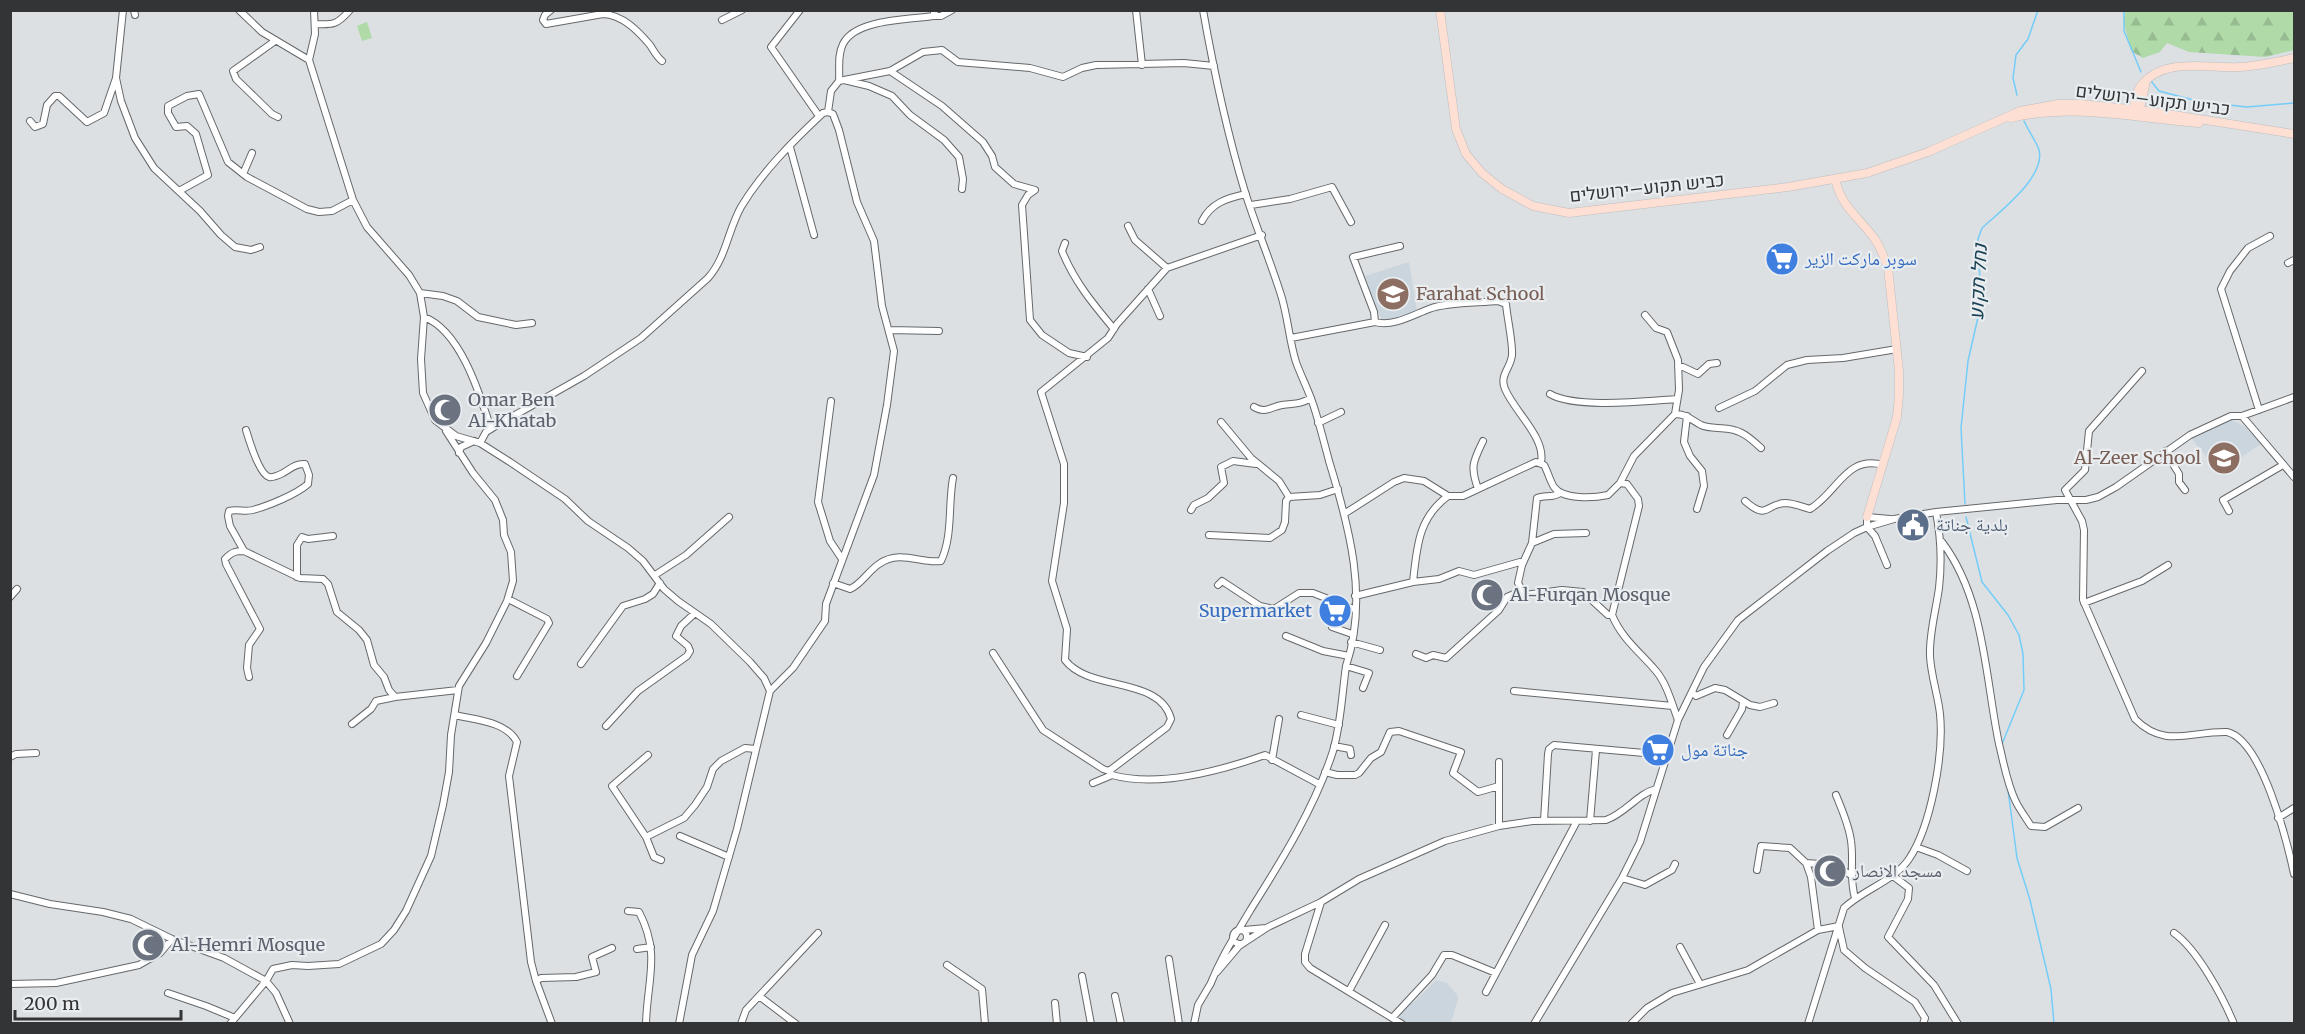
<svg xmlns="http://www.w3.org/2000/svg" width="2305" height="1034" viewBox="0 0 2305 1034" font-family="Merriweather,'Noto Naskh Arabic',Heebo,serif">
	<defs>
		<pattern id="forest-firs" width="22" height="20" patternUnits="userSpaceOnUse" patternTransform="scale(1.5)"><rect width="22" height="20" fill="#b0daa8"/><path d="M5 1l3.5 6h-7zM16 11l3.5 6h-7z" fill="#98bc91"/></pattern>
	</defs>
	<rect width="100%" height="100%" fill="#dce0e3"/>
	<path fill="#cbd5dd" d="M1409 262 1417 311 1382 321 1365 276Z
		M2230 419 2245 427 2261 444 2219 472 2191 438Z
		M1436 980 1447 983 1457 995 1458 999 1451 1023H1401L1398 1013 1415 1001Z"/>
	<path fill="url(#forest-firs)" d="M2126 11H2294V50L2265 57 2189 52 2167 43 2160 52 2143 58 2131 51 2123 20Z"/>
	<path fill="#b0daa8" d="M367 22 372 38 362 41 357 26Z"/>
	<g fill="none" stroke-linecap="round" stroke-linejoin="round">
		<path stroke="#74cdf8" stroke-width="1.5" d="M2124 10V31L2141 72
			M2151 81 2159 91 2201 102 2247 107 2294 103
			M2017 95 2013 78 2016 55 2028 39 2038 10
			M1965 504 1961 428 1968 361 1981 304 1978 239 1982 228C1999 212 2046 177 2039 150 2038 145 2027 128 2024 121
			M1966 517 1982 582 2008 615 2019 635 2023 654 2024 690 2002 744
			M2008 790 2017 858 2030 900 2051 989 2054 1024"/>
		<g stroke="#65686b" stroke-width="8">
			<path id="minor" d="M134 10 135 15
				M239 10 262 32 309 60
				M314 10 315 34 309 60 353 200 367 227 409 275 420 293 424 317 421 359 423 393 435 420 456 436 480 443 510 462 565 499 588 521 628 548 643 561 664 589 678 601 711 624 750 662 764 678 770 691 737 829 713 911 692 955 679 1024
				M551 10 545 15 543 20 546 24 603 14C623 15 638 31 650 45 654 51 656 56 662 61
				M800 10 771 47 819 116
				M1136 10 1142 65
				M1203 10C1214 72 1227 133 1245 192 1256 227 1270 260 1281 295 1288 317 1289 340 1296 362 1301 376 1308 389 1313 404 1319 422 1324 442 1329 461 1349 526 1369 598 1346 666 1342 694 1341 724 1333 751 1315 807 1282 860 1251 909 1235 936 1222 955 1210 985
				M933 16H941L952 10
				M722 20 742 10
				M315 24C333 25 337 25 350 10
				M275 41 233 71 236 79 272 114 278 117
				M890 71 942 106 983 142 992 156 995 167 1005 176 1014 184 1035 190 1028 195 1022 205 1030 320 1042 335 1069 353 1087 357
				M116 78 121 101 135 138 154 168 200 211 221 235 235 247 251 250 260 247
				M844 80 869 86 892 96 910 115 944 140 959 157 963 179 962 189
				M839 81 890 71 923 52 942 50 958 62 1030 68 1063 77 1082 68 1096 65 1184 63 1214 66
				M828 112 831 91 839 81C840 69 837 56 843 44 855 19 908 20 933 16L935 10
				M30 121 35 127 43 124 47 105 55 96H59L87 122 104 113 116 78 123 10
				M790 147 814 235
				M243 174 252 153
				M179 191 208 175 196 134 187 126 176 127 168 113V106L187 96 199 94 228 162 247 177 307 209 319 212 332 211 353 200
				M1251 205 1290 199 1332 187 1351 222
				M1202 221C1211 203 1227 198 1246 194
				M1128 226 1135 240 1167 268
				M1065 243 1062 251C1074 281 1093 304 1114 329
				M2288 263 2294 260
				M1148 289 1160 316
				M420 293 443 296 457 301 478 317 516 325 532 323
				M424 317C461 331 480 395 491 429
				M1375 322 1374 312 1353 257 1400 246
				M889 330 939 331
				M1291 338 1375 322C1393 327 1413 315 1429 309 1447 302 1478 303 1498 301L1506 304C1507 317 1513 343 1512 355 1511 368 1499 375 1505 389 1514 411 1546 438 1541 462
				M1678 367H1683L1698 374 1709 364 1717 363
				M2142 371 2089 431 2085 470 2065 490 2082 521 2084 530 2083 600 2135 719C2165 749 2190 731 2227 732 2262 740 2287 841 2294 874
				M1550 394C1576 409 1646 401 1677 399
				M831 401 818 502 830 541 842 559
				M1254 407C1266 414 1270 407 1282 405 1295 403 1299 405 1311 398
				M1719 408 1755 391 1787 365 1807 360 1843 358 1897 349
				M2259 410 2221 289 2230 271 2248 248 2270 236
				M1675 414C1687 414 1691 420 1701 425 1710 429 1719 427 1729 429 1743 431 1751 439 1761 448
				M1687 416 1684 442 1690 456 1702 471 1704 486 1697 509
				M2242 416 2294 477
				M1221 422 1251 458 1279 481 1289 497
				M1318 423 1341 412
				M246 430C249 440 259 474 269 477 273 478 279 475 283 473 290 469 296 463 305 464L309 475 308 484C297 494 268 506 253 510 245 512 237 509 229 511L228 516 230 526 244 551 300 578 323 579 328 584 337 612 359 630 367 640 374 665 384 677 389 690 395 697 458 690
				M480 443 486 432 494 427 584 376 641 338 708 278C726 258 728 230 741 207 762 172 793 141 823 113L828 112
				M2165 451 2179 474V482L2185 490
				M459 453 461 447 474 441
				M1620 483 1634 456 1675 414 1679 390 1678 360 1667 332 1656 328 1645 315
				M1478 489C1470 466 1473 462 1483 441
				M1745 501C1768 521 1765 504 1785 503 1793 503 1803 507 1810 509 1838 492 1846 455 1883 465
				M1191 510 1194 505 1208 498 1224 483 1221 467 1233 461 1256 464
				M2229 511 2223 500 2283 465
				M1344 514 1394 482 1404 478 1424 481 1448 496H1463L1536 462 1544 465C1548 472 1550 481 1554 487 1563 500 1594 498 1608 495L1620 483 1627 484 1638 499 1639 506 1612 615C1622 639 1640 652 1656 671 1667 684 1672 704 1678 720
				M1867 517V527L1875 536 1887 565
				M1867 517 1890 519
				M1209 535 1270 538 1282 530 1285 522 1286 501 1289 497 1320 495 1338 489
				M1942 542C1985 599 1985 677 1999 744 2004 764 2007 784 2016 802 2020 810 2026 818 2031 826L2045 827 2078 808
				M1532 543 1554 534 1586 533
				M244 551C235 551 232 552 225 559L226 564 260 629 249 645 247 668 249 677
				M1522 565 1532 543 1537 498C1545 495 1553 498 1560 493
				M655 575 686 555 729 517
				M297 577V545L302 537 308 539 333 536
				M1413 582C1417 547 1418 518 1448 496
				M833 583 850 589C862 584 868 571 879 564 900 549 921 564 941 561 953 536 948 504 953 478
				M1218 585 1222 581 1260 606 1274 609 1299 593H1313L1354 609
				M1355 596 1413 582 1439 579 1459 571 1474 575 1520 562 1522 565 1518 583 1525 595 1562 590 1583 592 1608 615H1612
				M10 597 17 589
				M508 599 547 619 549 623 517 676
				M2084 603 2142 581 2168 565
				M1332 627 1352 634
				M1286 636 1323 651 1349 656
				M1351 642 1380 650
				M993 653 1043 730 1103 769 1109 771 1112 775C1159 788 1220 771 1265 755L1319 784
				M1416 654 1426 658 1433 655 1446 658 1499 610 1507 597 1521 591
				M581 664 623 606 645 599 653 594 660 583
				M1346 666 1369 673 1363 688
				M770 691 793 668 825 621 826 604 874 475 887 405 894 351 882 306 874 241 857 202 839 130 833 114 828 112
				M1514 691 1673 706
				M1692 692 1696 696 1715 688 1725 690 1750 705 1760 707 1774 703
				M455 715C475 720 506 721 517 742L509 776 531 962 536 981 552 1024
				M1301 715 1339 725
				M352 724 371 709 376 701 395 697
				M606 726 638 691 687 656 690 651 688 646 676 636 681 626 695 613
				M1727 735 1742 709 1743 702
				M1334 746 1350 749 1351 755
				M648 755 612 786 646 837 654 857 661 860
				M10 757 16 754 36 753
				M1272 760 1279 719
				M1499 762V826
				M1109 771 1167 727 1171 719C1160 676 1089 692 1065 660L1067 629 1052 581 1064 503V464L1041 392 1108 338 1117 324 1167 268 1262 235
				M1325 772 1337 775H1355L1359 773 1371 758 1381 752 1390 732 1399 731 1461 752 1453 773 1478 792 1499 786
				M1093 783 1112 775
				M1836 795C1842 810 1849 825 1851 841 1854 860 1849 878 1855 898
				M2278 818 2294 808
				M1544 821 1548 754 1549 749 1554 745 1667 755
				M1590 821 1596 750
				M680 836 729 857
				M646 837 684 818 695 805 707 787 713 769 721 761 745 748 756 749
				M1916 847 1938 855 1967 871
				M1806 863 1811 877 1818 930
				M1757 870 1761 846 1790 848 1806 863 1834 865 1851 875
				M1893 876 1909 888 1908 899 1888 937 1934 985 1958 1024
				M1622 878 1645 885 1672 870 1675 864
				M10 894 50 904 103 912 131 919 172 939 224 958 266 981 276 993 290 1024
				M1321 902 1305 954V962L1310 968 1402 1024
				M628 911 639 912C661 954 647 980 646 1024
				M1839 927 1844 950 1865 968 1915 1002 1925 1018 1923 1024
				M1244 930 1266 928
				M1233 937a7 7 0 1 1 14 0a7 7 0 1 1-14 0Z
				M2174 933C2197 949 2223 997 2234 1024
				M1680 947 1700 984
				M637 949 651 947
				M1169 959 1179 1024
				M947 965 982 989 985 1024
				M1217 972 1239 946 1268 927 1321 902 1359 879 1445 841 1499 826 1533 821 1606 820C1626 813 1637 794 1656 789
				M1082 976 1091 1024
				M536 981 541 978 576 977 596 972 592 957 612 948
				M10 984 56 983 139 965 160 953 172 939
				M1349 991 1385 925
				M1486 992 1577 821
				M168 993 206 1006 235 1018
				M759 996 796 1024
				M1115 996 1121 1024
				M1055 1003 1057 1024
				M1393 1017 1432 975 1444 955H1452L1496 973
				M230 1024 266 981 273 969 292 965 308 966 339 964 381 944 394 930 406 911 431 856 443 805 449 772 451 735 459 686 486 643 507 601 513 581 511 552 504 535 503 520 495 500 473 473 446 431
				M741 1024 746 1010 818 933
				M1194 1024 1198 1005 1211 983
				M1534 1024 1622 878 1640 842 1678 720 1704 667 1738 620 1827 551 1854 533 1867 527 1894 519 1936 512 2057 500H2086L2098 497 2116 487 2190 435 2231 416H2242L2294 397
				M1631 1024 1647 1008 1672 993 1748 970 1818 930 1839 926
				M1808 1024 1844 908C1864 889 1893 882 1909 859 1931 826 1944 754 1940 714 1938 695 1931 676 1930 656 1929 634 1936 610 1939 588 1942 562 1941 538 1936 512"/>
		</g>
		<g stroke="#bebebf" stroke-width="9">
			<path id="major" d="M1440 10 1456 129 1466 154 1482 173 1502 189 1533 206 1569 213 1788 187 1867 173 1928 152 2020 111 2058 104H2081L2148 111 2294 134
				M2139 113 2146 81
				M2135 114C2133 106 2135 94 2140 87 2162 56 2206 69 2239 67 2258 66 2276 62 2294 58
				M2011 118C2073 103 2136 118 2199 123
				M1835 179C1842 208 1857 215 1874 238 1881 247 1884 258 1888 268L1899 371V395L1897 417 1867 517"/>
		</g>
		<use href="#minor" stroke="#fff" stroke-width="6"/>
		<use href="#major" stroke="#fddfd3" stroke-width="8"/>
	</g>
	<defs>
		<g id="supermarket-disc" transform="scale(1.725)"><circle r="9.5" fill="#3f7fe0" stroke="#e9edf0"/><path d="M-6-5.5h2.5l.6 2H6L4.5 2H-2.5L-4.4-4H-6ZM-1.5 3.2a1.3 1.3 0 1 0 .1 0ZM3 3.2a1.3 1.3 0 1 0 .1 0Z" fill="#fff"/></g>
		<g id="school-disc" transform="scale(1.725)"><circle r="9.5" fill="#8d6e63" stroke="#e9edf0"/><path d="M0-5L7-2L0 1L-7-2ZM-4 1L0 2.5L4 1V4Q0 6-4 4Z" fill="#fff"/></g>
		<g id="mosque-disc" transform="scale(1.725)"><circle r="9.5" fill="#6b7280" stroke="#e9edf0"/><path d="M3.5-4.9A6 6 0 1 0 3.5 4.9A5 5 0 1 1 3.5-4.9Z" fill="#fff"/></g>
		<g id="civic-disc" transform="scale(1.725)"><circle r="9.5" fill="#5c6f8a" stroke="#e9edf0"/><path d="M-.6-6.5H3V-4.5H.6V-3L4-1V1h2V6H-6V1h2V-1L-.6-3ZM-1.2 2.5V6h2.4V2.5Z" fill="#fff"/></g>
	</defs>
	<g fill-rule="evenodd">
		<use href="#supermarket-disc" x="1782" y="259"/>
		<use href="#school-disc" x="1393" y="294"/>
		<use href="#mosque-disc" x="445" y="410"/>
		<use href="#school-disc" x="2224" y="458"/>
		<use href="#civic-disc" x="1913" y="525"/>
		<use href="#mosque-disc" x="1487" y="595"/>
		<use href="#supermarket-disc" x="1335" y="611"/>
		<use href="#supermarket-disc" x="1658" y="750"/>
		<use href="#mosque-disc" x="1830" y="871"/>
		<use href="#mosque-disc" x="148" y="945"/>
	</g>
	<g text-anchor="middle" stroke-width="4.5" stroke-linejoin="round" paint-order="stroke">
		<g font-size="18" fill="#333436" stroke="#e9edf0">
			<text transform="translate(2153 100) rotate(7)" y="6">כביש תקוע–ירושלים</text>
			<text transform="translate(1647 188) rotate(-6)" y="6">כביש תקוע–ירושלים</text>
		</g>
		<g font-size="18" fill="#366cbe" stroke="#e9edf0" text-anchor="start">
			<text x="1805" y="265">سوبر ماركت الزير</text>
			<text x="1312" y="617" text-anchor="end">Supermarket</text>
			<text x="1681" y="756">جناتة مول</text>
		</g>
		<g font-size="18" fill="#785e54" stroke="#e9edf0" text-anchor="start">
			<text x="1416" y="300">Farahat School</text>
			<text x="2201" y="464" text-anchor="end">Al-Zeer School</text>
		</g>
		<g font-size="18" fill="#5b616d" stroke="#e9edf0" text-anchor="start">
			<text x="468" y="406">Omar Ben<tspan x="468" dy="21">Al-Khatab</tspan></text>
			<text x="1510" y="601">Al-Furqan Mosque</text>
			<text x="1853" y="877">مسجد الانصار</text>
			<text x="171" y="951">Al-Hemri Mosque</text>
		</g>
		<g font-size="18" fill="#4e5e75" stroke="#e9edf0" text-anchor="start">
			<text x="1936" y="531">بلدية جناتة</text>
		</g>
		<g font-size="20" font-style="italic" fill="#1c4355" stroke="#e9edf0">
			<text transform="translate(1978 282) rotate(-87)" y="7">נחל תקוע</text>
		</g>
	</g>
	<rect width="2305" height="1034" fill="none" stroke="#333436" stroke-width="24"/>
	<path d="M15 1010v9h166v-9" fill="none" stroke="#333436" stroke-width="3"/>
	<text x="24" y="1010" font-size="18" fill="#333436" stroke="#e9edf0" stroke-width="4.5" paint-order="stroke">200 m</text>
</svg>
